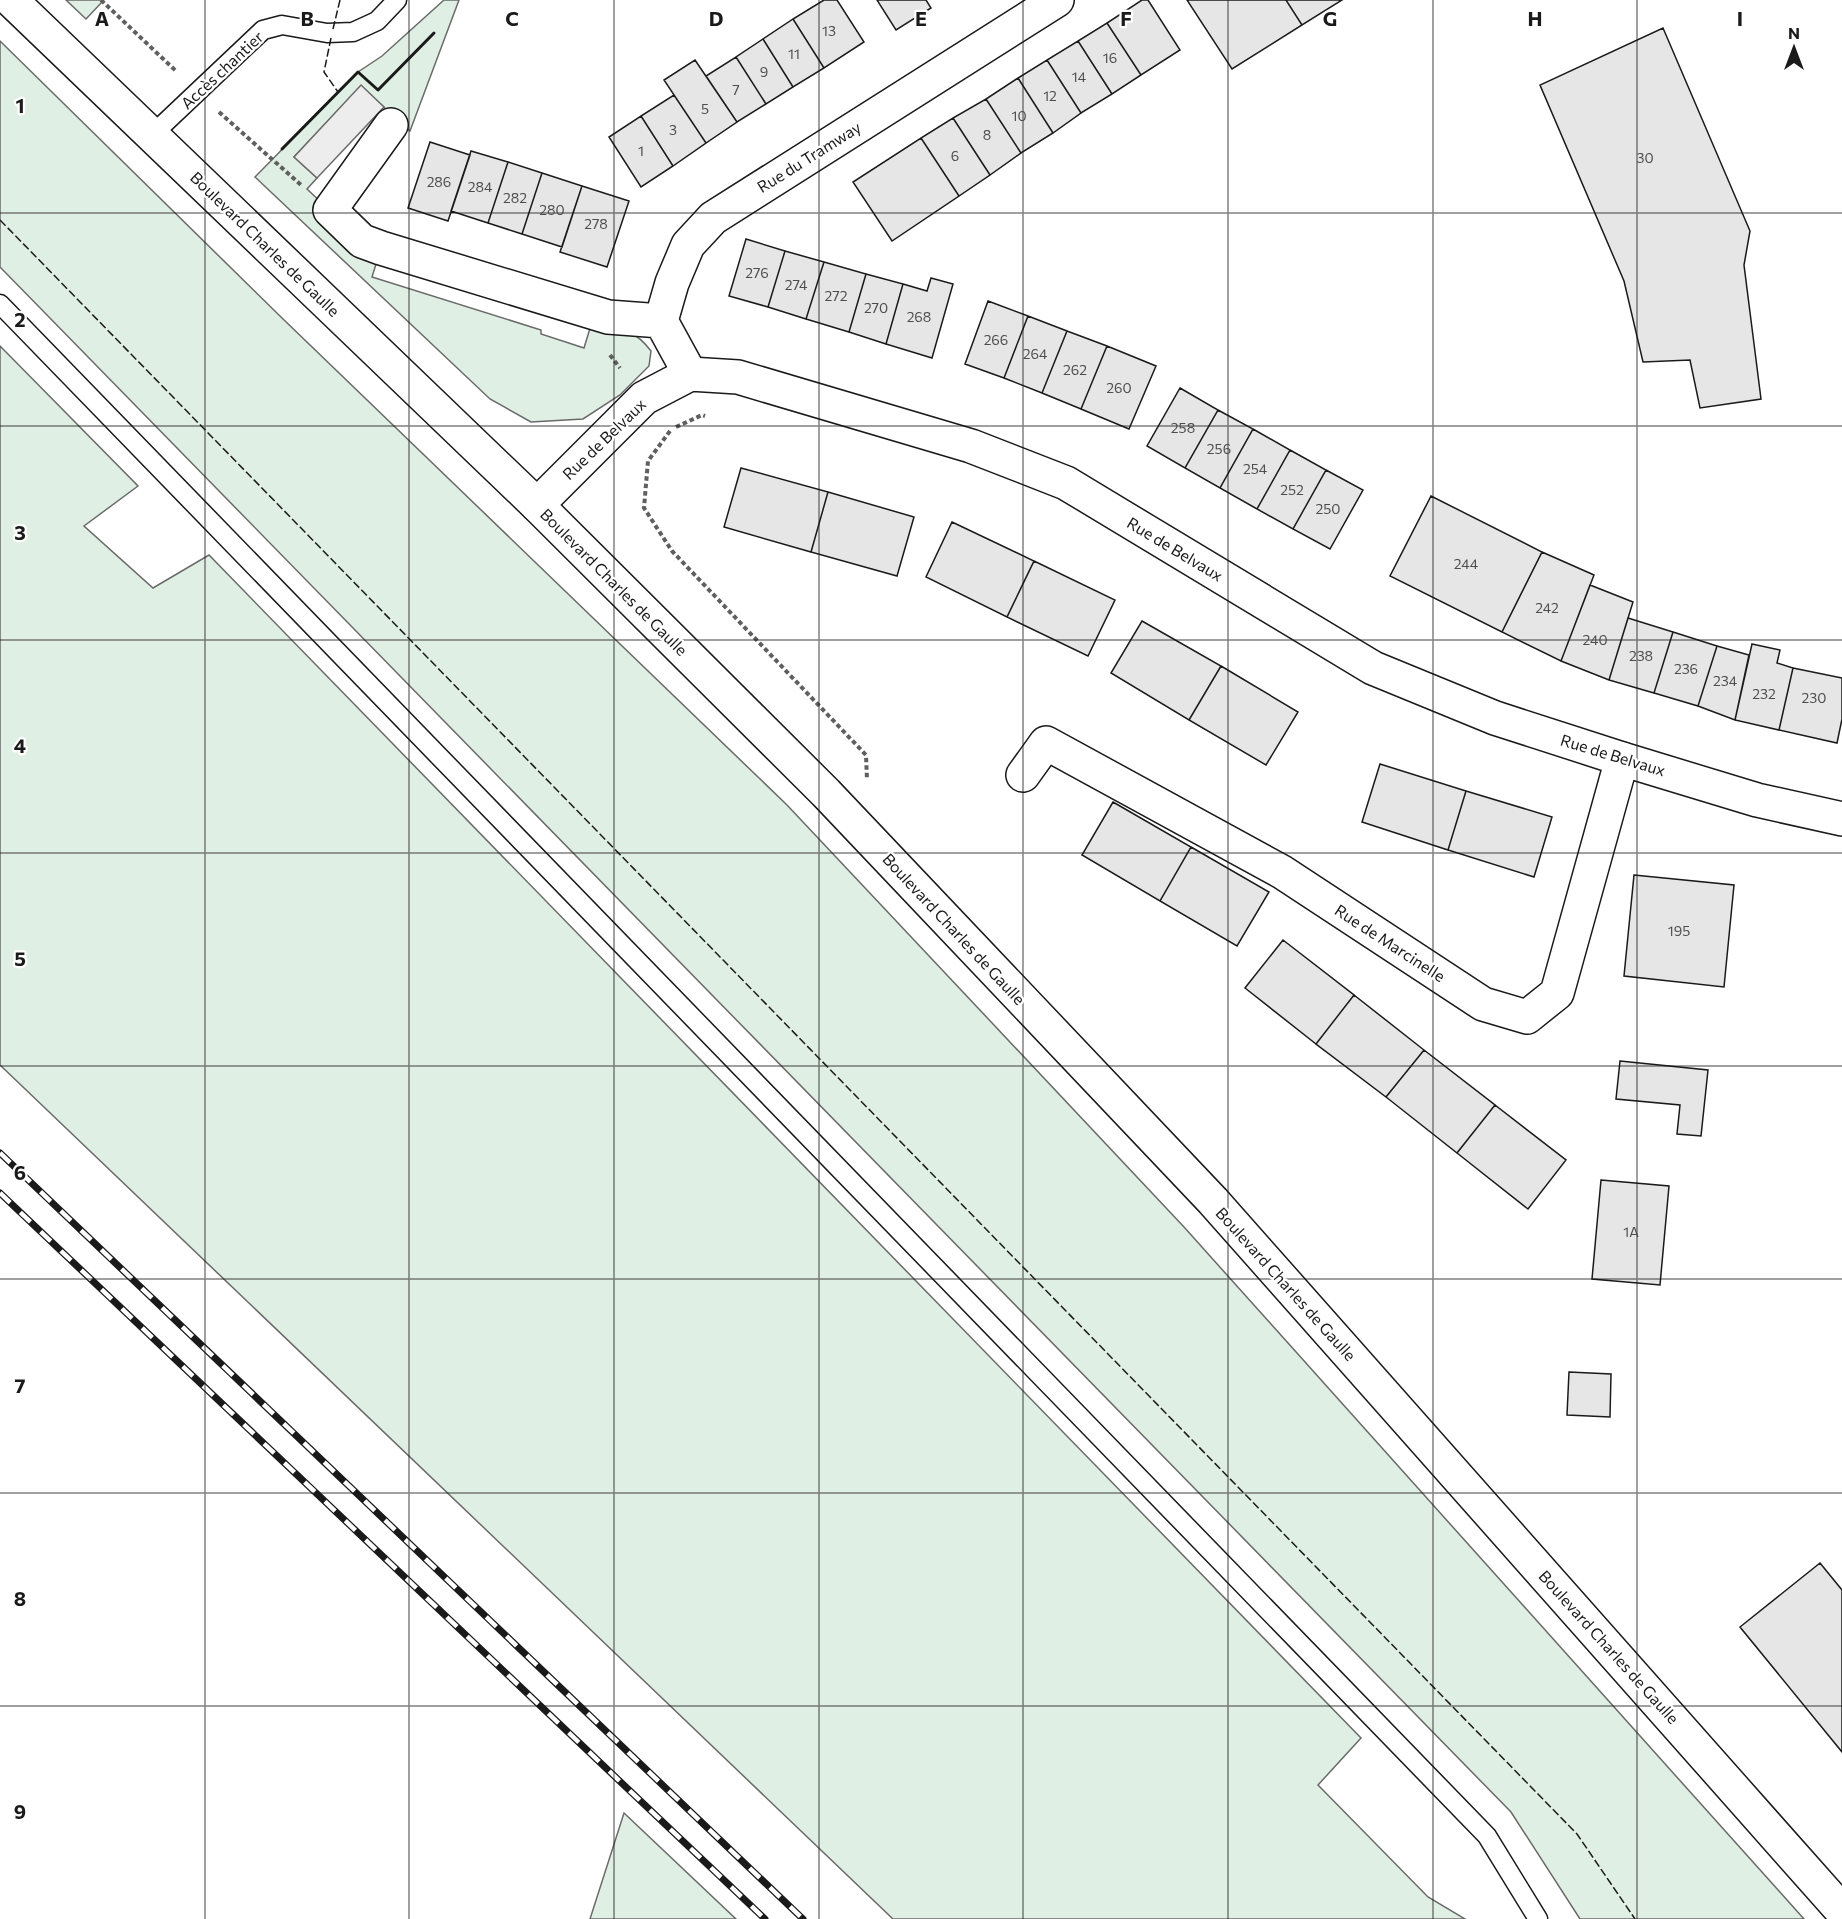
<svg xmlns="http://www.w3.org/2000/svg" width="1842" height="1919" viewBox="0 0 1842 1919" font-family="Commissioner,sans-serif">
	<rect width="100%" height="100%" fill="#fff"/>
	<path fill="#e0efe3" stroke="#6a6a6a" stroke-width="1.5" d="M66 0H101L103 1 86 19Z
		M444 0H459L410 131 361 86 294 157 317 178 307 189 362 241 381 248 372 277 541 330V334L584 348 591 325C619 329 633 327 651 351L649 366 620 395 583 419 531 422 490 399 255 177 358 72 382 56Z
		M0 41 282 318 787 805 1184 1227 1804 1919H1580L1511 1812 0 267Z
		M0 346 138 486 84 526 153 588 209 555 1361 1738 1318 1785 1428 1897 1465 1919H893L0 1065Z
		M624 1813 736 1919H590Z"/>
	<path fill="#ededed" stroke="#6a6a6a" stroke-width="1.5" d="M361 85 384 107 317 178 294 157Z"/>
	<path fill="#e6e6e6" stroke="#1a1a1a" stroke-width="1.5" d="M824 0H837L864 42 824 68 793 19Z
		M877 0H926L931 8 896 30Z
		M1142 0H1148L1180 50 1141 75 1107 23Z
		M1187 0H1286L1302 25 1232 69Z
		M1286 0H1342L1302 25Z
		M793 19 824 68 793 87 763 39Z
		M1107 23 1141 75 1112 94 1078 41Z
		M1663 28 1750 231 1744 265 1761 399 1700 408 1690 360 1643 362 1624 281 1540 85Z
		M763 39 793 87 766 104 736 57Z
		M1078 41 1112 94 1081 113 1047 60Z
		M736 57 766 104 737 122 706 76Z
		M695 60 737 122 706 143 664 80Z
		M1047 60 1081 113 1053 133 1018 78Z
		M1018 78 1053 133 1021 153 986 99Z
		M674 95 706 143 673 166 641 116Z
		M986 99 1021 153 990 175 953 118Z
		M641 116 673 166 641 187 609 137Z
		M953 118 990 175 959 196 921 138Z
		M921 138 959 196 892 241 853 182Z
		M430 142 470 155 448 221 408 208Z
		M471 151 508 162 488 223 451 211Z
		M508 162 542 173 522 234 488 223Z
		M542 173 582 186 562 247 522 234Z
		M582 186 629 201 607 267 560 252Z
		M746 239 785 251 768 307 729 296Z
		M785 251 824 262 806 319 768 307Z
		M824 262 866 274 849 332 806 319Z
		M866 274 903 284 886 344 849 332Z
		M931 278 953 284 932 358 886 344 903 284 927 291Z
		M988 301 1028 316 1004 378 965 364Z
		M1028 316 1067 331 1042 393 1004 378Z
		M1067 331 1107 346 1081 409 1042 393Z
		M1107 346 1156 366 1129 429 1081 409Z
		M1180 388 1218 410 1185 468 1147 446Z
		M1218 410 1253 429 1220 488 1185 468Z
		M1253 429 1290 450 1257 509 1220 488Z
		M1290 450 1326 470 1293 529 1257 509Z
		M741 468 828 492 811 552 724 527Z
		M1326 470 1363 490 1330 549 1293 529Z
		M828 492 914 517 897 576 811 552Z
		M1431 496 1542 552 1502 632 1390 576Z
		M952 522 1034 561 1007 617 926 577Z
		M1542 552 1594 575 1561 661 1502 632Z
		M1034 561 1115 600 1088 656 1007 617Z
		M1590 585 1633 602 1609 680 1561 661Z
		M1628 618 1673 632 1654 693 1609 680Z
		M1142 621 1221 666 1189 720 1111 673Z
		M1673 632 1717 646 1698 706 1654 693Z
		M1752 644 1780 650 1777 663 1793 668 1779 730 1735 720Z
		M1717 646 1749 655 1735 720 1698 706Z
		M1221 666 1298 712 1266 765 1189 720Z
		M1793 668 1842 678V719L1837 743 1779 730Z
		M1380 764 1466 791 1448 850 1362 822Z
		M1466 791 1552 817 1534 877 1448 850Z
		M1113 802 1191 847 1160 901 1082 855Z
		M1191 847 1269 892 1237 946 1160 901Z
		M1634 875 1734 885 1724 987 1624 976Z
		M1283 940 1354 995 1316 1044 1245 988Z
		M1354 995 1424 1050 1386 1097 1316 1044Z
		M1424 1050 1495 1105 1457 1153 1386 1097Z
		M1620 1061 1708 1070 1701 1136 1677 1134 1680 1105 1616 1099Z
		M1495 1105 1566 1160 1528 1209 1457 1153Z
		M1601 1180 1669 1186 1660 1285 1592 1279Z
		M1569 1372 1611 1374 1610 1417 1567 1415Z
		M1820 1563 1842 1590V1752L1740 1627Z"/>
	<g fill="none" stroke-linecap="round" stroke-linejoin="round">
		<g stroke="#1a1a1a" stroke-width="21">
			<path id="lane" d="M152 135 263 30 282 25 327 33 353 32 377 21 397 0
				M0 304 1487 1836 1538 1919"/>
		</g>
		<g stroke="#1a1a1a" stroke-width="36">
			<path id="street" d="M391 125 330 210 362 241 381 248 608 317 661 321
				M690 374 661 321 672 283 688 245 713 218 1057 0
				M1023 775 1046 743 1282 872 1483 1004 1527 1017 1557 993 1622 759"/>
		</g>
		<g stroke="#1a1a1a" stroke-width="36">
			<path id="secondary" d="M537 505 644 398 690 374 738 377 971 446 1066 483 1373 668 1495 718 1622 759 1757 800 1842 819"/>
		</g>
		<g stroke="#1a1a1a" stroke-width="36">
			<path id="primary" d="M11 0 537 505 826 793 1213 1201 1842 1911"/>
		</g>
		<path stroke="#5f5f5f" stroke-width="4" stroke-dasharray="4.5 3" stroke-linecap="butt" d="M101 0 177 72
			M219 112 301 185
			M610 355 620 368
			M676 427 702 415 705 416
			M670 431 648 461 644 508 672 551 866 755 867 780"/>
		<use href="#lane" stroke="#fff" stroke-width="18"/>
		<use href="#street" stroke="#fff" stroke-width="33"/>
		<use href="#secondary" stroke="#fff" stroke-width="33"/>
		<use href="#primary" stroke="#fff" stroke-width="33"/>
		<g stroke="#1a1a1a" stroke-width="7">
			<path id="rail" d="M0 1153 803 1919
				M0 1193 765 1919"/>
		</g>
		<use href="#rail" stroke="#fff" stroke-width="4.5" stroke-dasharray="14" stroke-linecap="butt"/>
		<path stroke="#1a1a1a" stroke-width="1.5" stroke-dasharray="8 3" stroke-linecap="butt" d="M333 29 340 0
			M331 38 324 72 338 92
			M0 220 1577 1834 1635 1919"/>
		<path stroke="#1a1a1a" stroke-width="3" d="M282 149 358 72 378 90 434 33"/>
	</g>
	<path fill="none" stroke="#1a1a1a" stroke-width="1.5" stroke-opacity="0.55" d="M205 0V1919M409 0V1919M614 0V1919M819 0V1919M1023 0V1919M1228 0V1919M1433 0V1919M1637 0V1919M0 213H1842M0 426H1842M0 640H1842M0 853H1842M0 1066H1842M0 1279H1842M0 1493H1842M0 1706H1842"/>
	<g text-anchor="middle" stroke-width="4.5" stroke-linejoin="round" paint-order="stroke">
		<g font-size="14" fill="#4d4d4d">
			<text x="829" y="36">13</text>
			<text x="794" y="59">11</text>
			<text x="1110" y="63">16</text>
			<text x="764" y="77">9</text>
			<text x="1079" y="82">14</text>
			<text x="736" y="95">7</text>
			<text x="1050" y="101">12</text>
			<text x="705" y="114">5</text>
			<text x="1019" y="121">10</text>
			<text x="673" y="135">3</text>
			<text x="987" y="140">8</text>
			<text x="641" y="156">1</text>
			<text x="955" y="161">6</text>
			<text x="1645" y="163">30</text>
			<text x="439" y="187">286</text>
			<text x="480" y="192">284</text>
			<text x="515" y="203">282</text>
			<text x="552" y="215">280</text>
			<text x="596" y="229">278</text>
			<text x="757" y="278">276</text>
			<text x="796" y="290">274</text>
			<text x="836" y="301">272</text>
			<text x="876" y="313">270</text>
			<text x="919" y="322">268</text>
			<text x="996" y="345">266</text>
			<text x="1035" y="359">264</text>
			<text x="1075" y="375">262</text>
			<text x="1119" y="393">260</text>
			<text x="1183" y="433">258</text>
			<text x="1219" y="454">256</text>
			<text x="1255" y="474">254</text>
			<text x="1292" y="495">252</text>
			<text x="1328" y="514">250</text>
			<text x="1466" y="569">244</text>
			<text x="1547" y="613">242</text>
			<text x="1595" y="645">240</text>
			<text x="1641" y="661">238</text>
			<text x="1686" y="674">236</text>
			<text x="1725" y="686">234</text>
			<text x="1764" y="699">232</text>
			<text x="1814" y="703">230</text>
			<text x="1679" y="936">195</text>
			<text x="1631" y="1237">1A</text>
		</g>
		<g font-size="16" fill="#1a1a1a" stroke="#fff">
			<text transform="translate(222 70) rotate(-43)" y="6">Accès chantier</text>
			<text transform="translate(809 157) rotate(-32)" y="6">Rue du Tramway</text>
			<text transform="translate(265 244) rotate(44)" y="6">Boulevard Charles de Gaulle</text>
			<text transform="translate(604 439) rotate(-44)" y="6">Rue de Belvaux</text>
			<text transform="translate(1175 549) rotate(31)" y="6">Rue de Belvaux</text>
			<text transform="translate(614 582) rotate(45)" y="6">Boulevard Charles de Gaulle</text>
			<text transform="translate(1613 755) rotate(17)" y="6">Rue de Belvaux</text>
			<text transform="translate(954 929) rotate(47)" y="6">Boulevard Charles de Gaulle</text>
			<text transform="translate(1390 943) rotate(33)" y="6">Rue de Marcinelle</text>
			<text transform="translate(1286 1284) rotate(48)" y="6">Boulevard Charles de Gaulle</text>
			<text transform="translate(1609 1647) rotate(48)" y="6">Boulevard Charles de Gaulle</text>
		</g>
	</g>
	<g font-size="20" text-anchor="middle" font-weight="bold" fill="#1a1a1a" stroke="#fff" stroke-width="4.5" stroke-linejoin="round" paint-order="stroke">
		<text x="102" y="26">A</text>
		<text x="307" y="26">B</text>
		<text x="512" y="26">C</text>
		<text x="716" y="26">D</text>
		<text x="921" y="26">E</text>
		<text x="1126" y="26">F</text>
		<text x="1330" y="26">G</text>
		<text x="1535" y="26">H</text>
		<text x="1740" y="26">I</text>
		<text x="20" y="113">1</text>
		<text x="20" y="327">2</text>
		<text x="20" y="540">3</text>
		<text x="20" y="753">4</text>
		<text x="20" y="966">5</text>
		<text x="20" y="1180">6</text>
		<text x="20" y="1393">7</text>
		<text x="20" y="1606">8</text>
		<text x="20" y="1819">9</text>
	</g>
	<g transform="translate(1794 48)" stroke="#ffffff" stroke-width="4.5" paint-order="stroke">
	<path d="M0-4.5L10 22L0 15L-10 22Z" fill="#1a1a1a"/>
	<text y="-9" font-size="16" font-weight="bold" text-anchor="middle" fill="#1a1a1a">N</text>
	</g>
</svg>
